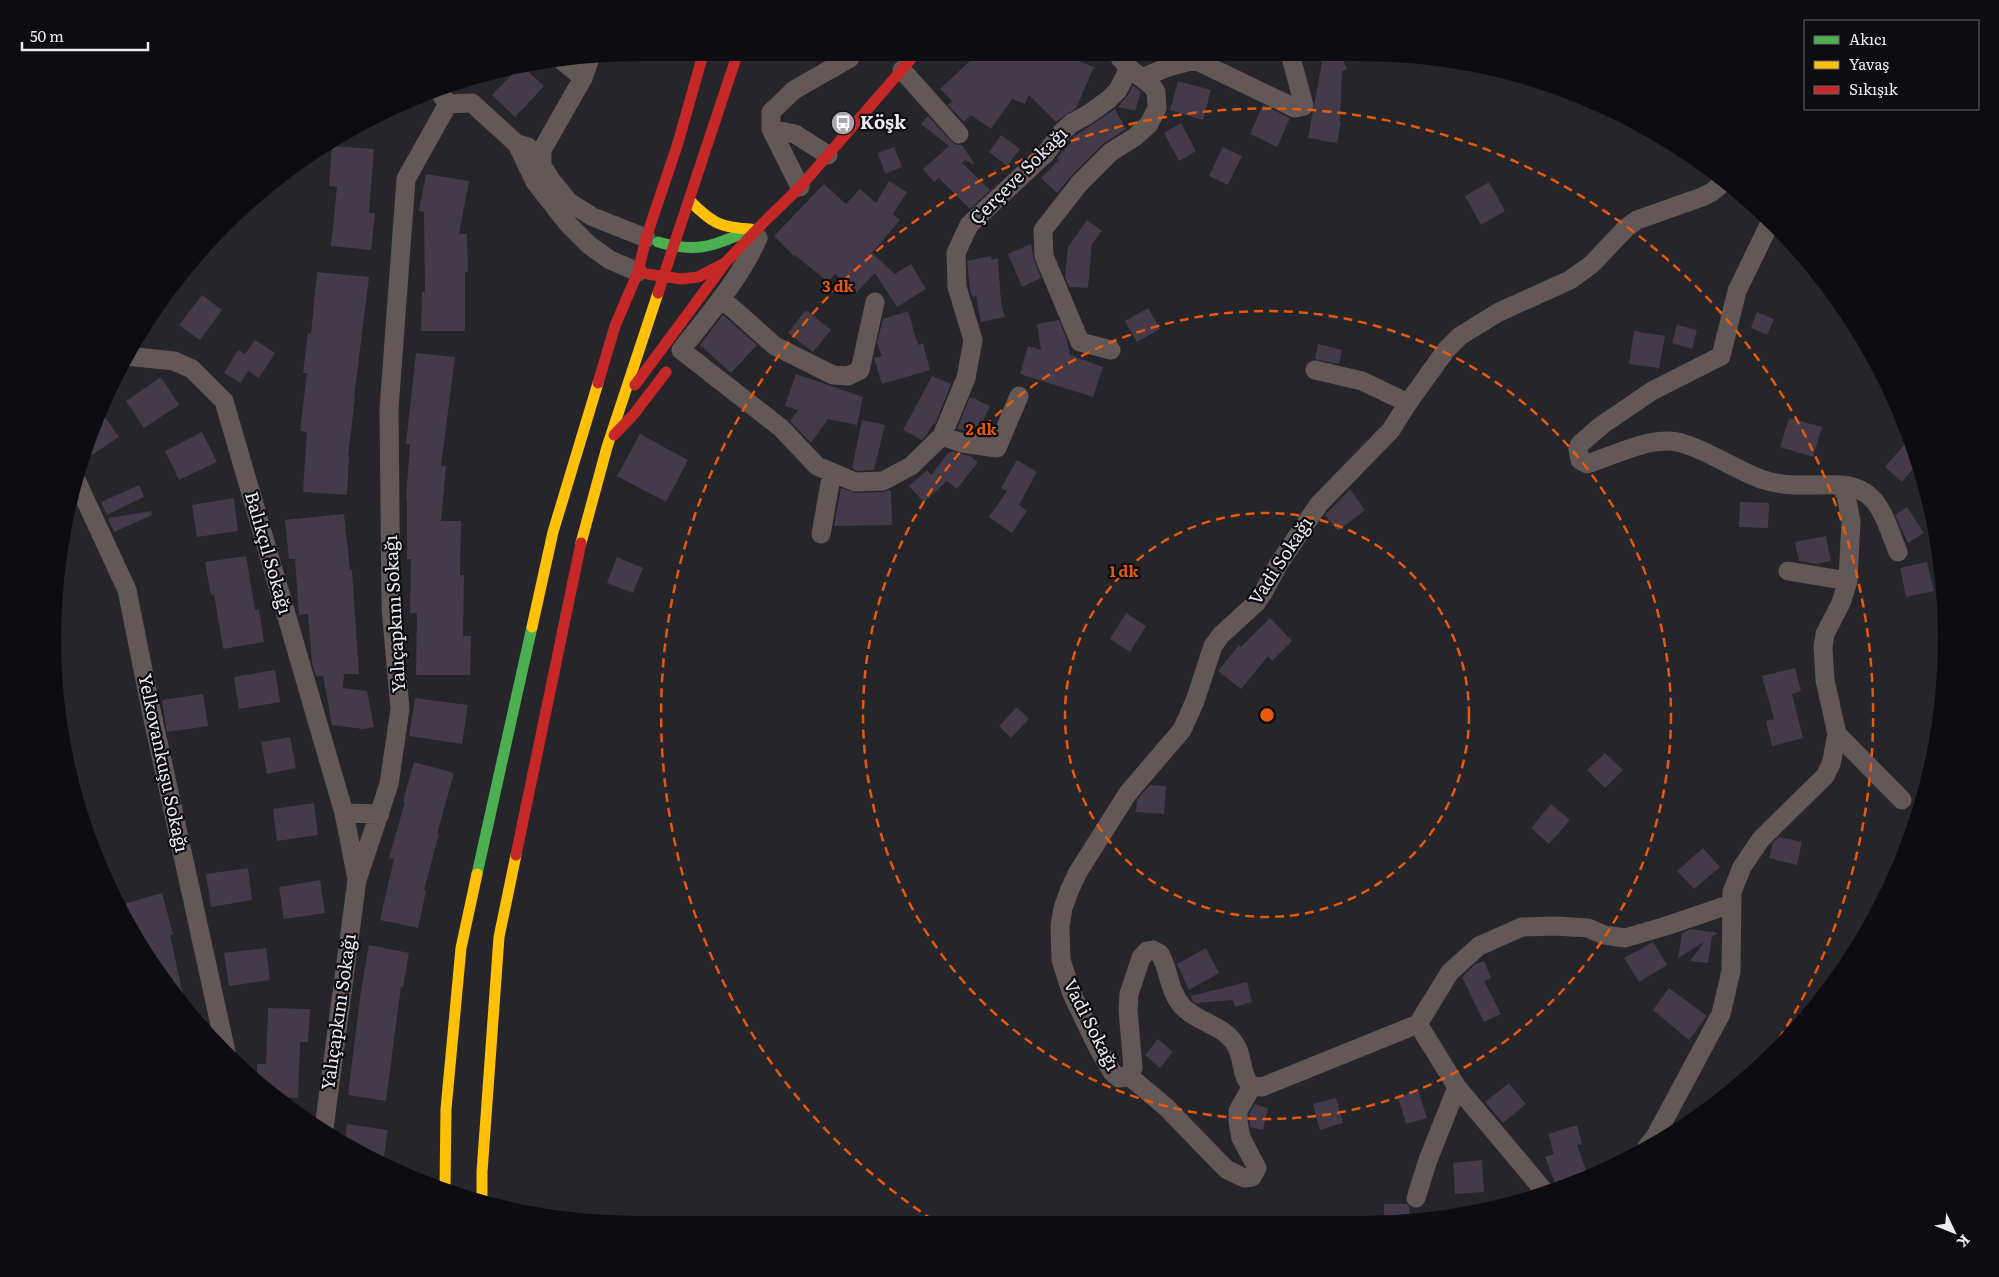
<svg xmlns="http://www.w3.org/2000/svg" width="1999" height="1277" viewBox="0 0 1999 1277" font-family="Literata,serif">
	<rect width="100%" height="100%" fill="#25252a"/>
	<path fill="#433b4a" d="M1323 57H1342L1347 69 1342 71 1340 122H1341L1337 143 1308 138Z
		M973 58H1072L1094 67 1076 108 1056 122 1029 95 1025 104 1012 99 991 129 971 115 964 122 948 105 952 101 940 89Z
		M523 67 544 86 515 117 492 95 518 68Z
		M1178 81 1211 90 1203 120 1170 110Z
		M1133 85 1141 92 1135 111 1118 107 1128 95Z
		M1263 105 1290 118 1277 147 1250 134Z
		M1115 109 1126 129 1103 144 1071 176 1057 193 1041 178 1059 160 1057 158 1074 139 1072 138Z
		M928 116 951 141 956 145H962L974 163 972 164 966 160 962 163 990 190 970 209 939 178 934 182 923 169 949 146 921 124Z
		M1181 123 1196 151 1179 161 1164 133Z
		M1001 135 1020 149 1007 166 989 152Z
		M332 146 374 149 369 213H375L371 250 331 246 337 187 329 186Z
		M894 147 902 167 885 174 878 153Z
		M1223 147 1242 156 1228 185 1209 176Z
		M426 174 469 181 459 234H467L468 272H465V331H421L422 292H425L424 212 419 211Z
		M889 181 907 192 893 214 900 220 872 253 895 274 911 264 926 289 897 307 875 273 856 293 835 274 828 282 795 255 794 256 774 236 824 184 846 204 860 189 876 203Z
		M1489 182 1505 211 1481 225 1465 196Z
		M1087 220 1102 231 1092 244 1088 288 1069 287 1065 277 1068 247Z
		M1031 244 1034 260 1041 278 1022 287 1008 254Z
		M991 256 992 260 998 258 1001 303 1005 317 981 322 976 296 972 297 970 290 967 261Z
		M317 272 369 277 354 398H355L348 456H349L347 495 303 492 307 432 300 431 307 373H303L308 333 311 334Z
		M202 295 222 310 200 340 179 325Z
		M1148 308 1160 329 1137 342 1125 321Z
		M806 310 831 330 813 352 788 333Z
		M908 311 918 345 923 343 930 370 882 384 874 358 882 356 877 343 883 319Z
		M1757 312 1774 319 1767 335 1751 328Z
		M723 315 757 345 731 373 700 345Z
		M1059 320 1067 340 1070 355 1103 367 1093 397 1020 374 1028 346 1041 350 1037 324Z
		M1677 325 1697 330 1692 349 1672 343Z
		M1634 331 1665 336 1659 368 1629 364Z
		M255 340 275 353 259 378 248 371 241 383 224 373 238 350 245 354Z
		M1318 344 1342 350 1339 364 1315 359Z
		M416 353 455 357 441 466H446L441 521H461L460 575H464L463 636H471L470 675H416L417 613H410L411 559H407V499L406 498 410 444H406Z
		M796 374 863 397 857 425 828 419 811 443 790 421 798 410 785 406Z
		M932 376 951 384 935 424H933L927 434 922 440 903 430Z
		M161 377 179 405 144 428 126 401Z
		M970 397 990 406 977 434 957 429Z
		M101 411 119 437 81 462 84 450Z
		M1789 418 1822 427 1813 457 1780 447Z
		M862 420 885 425 874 470 857 471 852 468Z
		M202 432 217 462 179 480 165 451Z
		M640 434 688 460 666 502 617 476Z
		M1904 445 1917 456 1918 463 1902 482 1885 467Z
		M950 451 970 456 978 462 957 489 947 481 924 502 909 486 927 470 931 475Z
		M1017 460 1037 472 1019 505 1027 511 1012 533 989 517 1007 491 1001 488Z
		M139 485 144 497 107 515 101 502Z
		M841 488 855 493 883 492 891 490 892 525 834 526Z
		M1350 489 1365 510 1338 531 1325 515Z
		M234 498 238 531 197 537 192 505Z
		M1740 502 1769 503 1768 528 1739 527Z
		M1907 507 1924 533 1908 543 1895 515Z
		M151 511 152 515 114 532 108 518Z
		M344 514 350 570H352L359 674H344L343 688 367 691 374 727 363 729 332 725 323 676H316L312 663 308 614 299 615 295 559H289L285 520Z
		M1826 536 1831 561 1816 564 1799 561 1795 542Z
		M246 556 255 610 259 609 264 642 223 649 214 594 211 595 205 562Z
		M617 557 643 568 633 593 607 583Z
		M1927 562 1934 591 1906 597 1900 568Z
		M1126 613 1146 626 1130 652 1110 639Z
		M1270 618 1292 641 1272 661 1268 656 1241 689 1218 671 1239 645 1241 647Z
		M1795 668 1801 691 1792 694 1803 738 1772 746 1766 721 1774 719 1762 676Z
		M275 670 280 702 239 709 234 677Z
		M203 694 208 726 167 732 162 700Z
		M415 698 468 705 462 744 409 736Z
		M1017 707 1029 719 1011 738 999 726Z
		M290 737 296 768 267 774 261 742Z
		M1605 753 1623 770 1605 788 1587 770Z
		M414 762 454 773 437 834H439L424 890 426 891 418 928 380 920 394 859 389 858 405 802 403 801Z
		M1150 785 1166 786 1164 814 1136 812 1137 800Z
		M314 803 318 835 277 841 273 809Z
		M1551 804 1570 820 1549 844 1531 828Z
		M1779 837 1802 842 1797 865 1769 858 1773 843Z
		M1703 848 1720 867 1694 889 1677 871Z
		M248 868 252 900 211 907 206 874Z
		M320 880 325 913 284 919 279 887Z
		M162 893 173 934 170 935 186 1009 151 964 120 905Z
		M1691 929 1711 932 1713 930V932L1718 933 1712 937 1708 963 1690 961 1704 942 1678 958 1682 933Z
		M1653 942 1667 965 1639 982 1624 958Z
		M369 945 409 953 403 987 401 986 386 1101 348 1095 361 991Z
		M266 948 270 980 229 986 224 953Z
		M1206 948 1219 973 1189 990 1177 964Z
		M1484 961 1491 978 1484 981 1501 1014 1484 1022 1462 977 1475 964Z
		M1247 982 1252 1002 1235 1007 1233 1000 1195 1003 1192 1000 1191 996Z
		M1669 988 1707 1016 1689 1040 1653 1010Z
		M268 1008 310 1009 308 1042H300L298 1098 275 1097 257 1080V1064H266Z
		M1158 1039 1173 1052 1160 1068 1145 1055Z
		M1509 1083 1526 1104 1503 1123 1485 1102Z
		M1418 1090 1427 1118 1406 1124 1398 1097Z
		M1336 1098 1343 1123 1320 1130 1313 1104Z
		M1255 1104 1268 1108 1263 1130 1250 1127 1249 1114Z
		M347 1124 388 1130 383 1162 345 1140Z
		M1577 1125 1582 1144 1577 1145 1586 1170 1571 1179 1573 1182 1557 1188 1545 1157 1554 1154 1548 1134Z
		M1482 1160 1484 1192 1455 1194 1453 1163Z
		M1384 1204H1407L1409 1207 1410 1221 1384 1223Z"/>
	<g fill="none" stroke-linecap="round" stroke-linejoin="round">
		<path stroke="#625858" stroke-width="19" d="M559 58 583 78
			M1195 60 1295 108 1304 106 1291 57
			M902 70 959 134
			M1142 78 1168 67 1195 60 1197 58
			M438 90 448 104 472 103 517 144 528 147
			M771 129 795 134 828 155
			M517 144 535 182 568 224 589 245 610 260 638 272
			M542 150V166L551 180 569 202 593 217 646 238
			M542 150 583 78 590 58
			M800 187 771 129V112L794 90 850 58
			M758 238C740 279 709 314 681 350L781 428 817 466 855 482 883 481 911 466 942 436 966 378 973 340 957 287 956 253 969 225 1046 153 1062 132 1072 123 1087 115 1108 100 1118 90 1129 68 1120 58
			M721 298 775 346 833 375 848 376 860 370 875 302
			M1111 350 1080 342 1044 256 1043 230 1079 184 1111 152 1135 137 1149 124 1157 108 1156 92 1152 86 1129 68
			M126 356 174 361 192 369 224 401 344 813 357 879
			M1315 370 1362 381 1408 403
			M942 436 962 443 997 448 1019 396
			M77 482 127 590 151 710 226 1052
			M1840 485C1880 487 1885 521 1898 552
			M821 534 832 472
			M1788 571 1848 581
			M1837 734 1902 800
			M344 813 380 814
			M1418 1024 1262 1087 1252 1086C1239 1076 1245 1055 1233 1041 1220 1024 1197 1022 1183 1007 1168 991 1170 971 1160 954L1153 950 1147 951 1141 958 1129 994 1128 1010 1133 1068 1127 1077 1119 1078 1112 1072 1099 1050 1072 994 1061 960 1060 927 1063 908 1070 889 1078 872 1128 793 1182 730 1195 701 1213 646 1221 635 1256 603 1263 593 1278 565 1319 504 1391 430 1408 403 1446 350 1460 336 1499 312 1570 280 1592 264 1626 228 1637 220 1702 197 1712 192 1725 181
			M1418 1024 1450 972 1479 946 1522 927 1555 926 1588 928 1604 935 1625 938 1666 926 1731 904
			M1418 1024 1457 1087 1545 1192
			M1129 1076 1166 1107 1226 1169 1240 1176 1245 1178 1252 1177 1257 1168 1241 1138 1238 1121V1111L1252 1086
			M324 1128 357 880 389 784 400 709 391 608 389 409 406 179 448 104
			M1647 1147 1655 1137 1721 1014 1731 971 1732 892 1742 867 1761 839 1825 776 1831 764 1837 734 1825 680 1823 647 1825 634 1841 603 1848 581 1851 521 1846 495 1840 485C1815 484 1788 488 1764 480 1738 472 1692 440 1668 441 1640 441 1613 456 1587 464L1580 460 1578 449 1580 444 1602 425 1652 391 1721 356 1737 291 1770 223
			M1416 1198 1428 1160 1457 1087"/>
		<path stroke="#4caf50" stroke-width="11" d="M658 242C699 254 715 245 752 229
			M477 874 532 627"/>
		<path stroke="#ffc107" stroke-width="11" d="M690 201C711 222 720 228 750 229
			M581 543 607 447 658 293
			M532 627 553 532 598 383
			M445 1188 446 1109 461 948 477 874
			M482 1198V1172L499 937 516 855"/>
		<path stroke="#c62828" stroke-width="11" d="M764 222 800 187 912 58
			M647 274 682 279 698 277 725 263
			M658 293 736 58
			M598 383 615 326 638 272 646 238 678 143 702 58
			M635 385 726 262 764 222
			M614 435 634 414 666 372
			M516 855 581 543"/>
	</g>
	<g fill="none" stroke="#e8590c" stroke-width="2.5" stroke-dasharray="9 6">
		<circle cx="1267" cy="715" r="202"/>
		<circle cx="1267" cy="715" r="404"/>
		<path d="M933 1220A606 606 0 1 1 1775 1045"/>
	</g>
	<defs>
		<g id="bus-disc" transform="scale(1.25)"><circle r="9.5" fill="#a6a6ac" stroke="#0d0d11"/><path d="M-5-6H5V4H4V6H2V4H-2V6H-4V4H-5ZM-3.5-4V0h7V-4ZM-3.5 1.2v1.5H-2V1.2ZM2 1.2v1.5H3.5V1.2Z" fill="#fff"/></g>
	</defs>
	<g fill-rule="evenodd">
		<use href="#bus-disc" x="843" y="123"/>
	</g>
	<g text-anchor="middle" stroke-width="4.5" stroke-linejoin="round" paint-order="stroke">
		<g font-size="18" font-weight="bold" fill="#ebecf2" stroke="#0d0d11" text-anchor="start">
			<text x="860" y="129">Köşk</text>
		</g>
		<g font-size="18" fill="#ebecf2" stroke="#0d0d11">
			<text transform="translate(1019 176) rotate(-45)" y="6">Çerçeve Sokağı</text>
			<text transform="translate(268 553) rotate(74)" y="6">Balıkçıl Sokağı</text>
			<text transform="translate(1281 561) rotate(-57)" y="6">Vadi Sokağı</text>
			<text transform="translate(395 614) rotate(-93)" y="6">Yalıçapkını Sokağı</text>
			<text transform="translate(163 763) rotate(78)" y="6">Yelkovankuşu Sokağı</text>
			<text transform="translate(339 1012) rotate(-82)" y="6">Yalıçapkını Sokağı</text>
			<text transform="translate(1091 1025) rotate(63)" y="6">Vadi Sokağı</text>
		</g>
	</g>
	<path d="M0 0H1999V1277H0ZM638 61H1361A577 577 0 0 1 1938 638V639A577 577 0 0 1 1361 1216H638A577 577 0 0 1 61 639V638A577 577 0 0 1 638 61Z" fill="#0d0d11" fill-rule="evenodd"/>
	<circle cx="1267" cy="715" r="8" fill="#e8590c" stroke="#0d0d11" stroke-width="2.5"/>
	<g font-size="15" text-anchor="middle" font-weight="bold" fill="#e8590c" stroke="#0d0d11" stroke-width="4.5" stroke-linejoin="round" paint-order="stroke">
		<text x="838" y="292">3 dk</text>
		<text x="981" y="435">2 dk</text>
		<text x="1124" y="577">1 dk</text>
	</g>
	<rect x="1804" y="20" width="175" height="90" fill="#0d0d11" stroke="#66666b"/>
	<rect x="1814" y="36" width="25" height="8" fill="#4caf50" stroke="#66666b"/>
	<text x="1849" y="45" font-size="15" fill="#ebecf2">Akıcı</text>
	<rect x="1814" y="61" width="25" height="8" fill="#ffc107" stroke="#66666b"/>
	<text x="1849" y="70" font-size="15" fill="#ebecf2">Yavaş</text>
	<rect x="1814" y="86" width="25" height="8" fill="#c62828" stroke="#66666b"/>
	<text x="1849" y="95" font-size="15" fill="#ebecf2">Sıkışık</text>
	<g transform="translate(1954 1232) rotate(133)" stroke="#0d0d11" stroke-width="4" paint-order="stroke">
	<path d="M0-4L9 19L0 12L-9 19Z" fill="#ebecf2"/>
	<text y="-8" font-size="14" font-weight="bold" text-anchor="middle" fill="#ebecf2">K</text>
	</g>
	<path d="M22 42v8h126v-8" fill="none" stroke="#ebecf2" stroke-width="2.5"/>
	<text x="30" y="42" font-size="15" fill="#ebecf2" stroke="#0d0d11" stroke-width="4" paint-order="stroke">50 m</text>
</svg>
